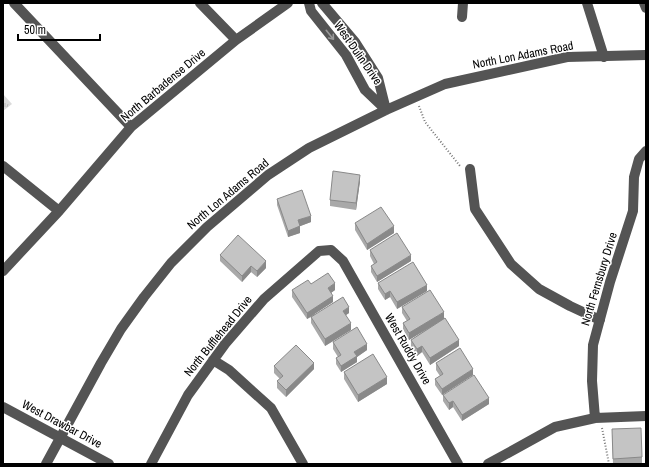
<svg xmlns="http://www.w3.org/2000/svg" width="649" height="467" viewBox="0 0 649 467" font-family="'Archivo Narrow',sans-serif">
	<defs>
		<pattern id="grass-tufts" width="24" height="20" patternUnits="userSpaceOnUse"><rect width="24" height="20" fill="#dbdbdb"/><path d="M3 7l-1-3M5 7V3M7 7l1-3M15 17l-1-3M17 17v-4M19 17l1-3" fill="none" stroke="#bababa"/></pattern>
	</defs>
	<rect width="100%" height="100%" fill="#fff"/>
	<path fill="url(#grass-tufts)" d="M3 94 12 104 3 111Z"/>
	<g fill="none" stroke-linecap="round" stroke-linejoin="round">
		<path stroke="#767676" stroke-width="2" stroke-dasharray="1 2" stroke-linecap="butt" d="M419 106 425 122 460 166
			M602 428 609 464"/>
		<path stroke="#545454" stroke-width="10" d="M14 3 131 127
			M200 3 236 40
			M309 3 311 11 346 55 365 90 386 110
			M322 3 355 42 378 78 386 110
			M587 3 604 57
			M644 3 646 8
			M462 17 463 3
			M3 166 59 211
			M470 169 475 209 511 264 539 289 570 306 600 320
			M3 271 59 211 131 127 236 40 288 3
			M213 360 229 370 271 408 303 464
			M3 407 109 464
			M595 418 592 381 593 345 610 282 633 211 634 177 639 159 646 151
			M46 464 101 363 121 329 144 297 171 263 207 227 268 175 309 148 386 110 445 84 567 57 646 55
			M151 464 188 395 225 344 264 299 319 251 331 250 343 261 458 464
			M488 464 555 427 595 418 646 416"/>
	</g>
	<path fill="#a9a9a9" d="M360 181 356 210 330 206V200Z
		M277 199 311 222 300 226V233L288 237 277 205Z
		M355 223 394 233 367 250 355 230Z
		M370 250 411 261 377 282 371 272V266L374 264 370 256Z
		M220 255 266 268 257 277 251 272 242 282 220 261Z
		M378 283 427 291 397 309 390 297 385 300 378 289Z
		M311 284 335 290 331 293 333 302 314 314 349 313 346 315 351 330 325 346 311 323V317L307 319 292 297V290Z
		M402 307 444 318 459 346 430 365 422 352 417 356 411 346V340L431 326 409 340 403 329V323L407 321 402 313Z
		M333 342 367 350 357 357V362L341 372 336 364V358L338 357 333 349Z
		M436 363 473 375 442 395 435 385V379L440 376 436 370Z
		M274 366 314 369 286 397 277 388V381L280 379 274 373Z
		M344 372 387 384 358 402 344 379Z
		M443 395 489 404 462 421 453 407 449 410 443 401Z
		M612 435 642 457V464H613Z"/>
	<path fill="#898989" d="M360 175V181L356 210V203Z
		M311 216V222L298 227V220Z
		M300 226V233L288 237V231Z
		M394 226V233L367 250V244Z
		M411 255V261L377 282V276Z
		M266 261V268L257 277V271Z
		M251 266V272L242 282V276Z
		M335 283V290L328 295V288Z
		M427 285V291L397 309V302Z
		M390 291V297L385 300V294Z
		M333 296V302L307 319V313Z
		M349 307V313L343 317V311Z
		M444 312V319L409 340V333Z
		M351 323V330L325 346V339Z
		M459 340V346L430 365V358Z
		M367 344V350L357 357V362L341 372V366L354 352Z
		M422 346V352L417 356V349Z
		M314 363V369L286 397V390Z
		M473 369V375L442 395V389Z
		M387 377V384L358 402V395Z
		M489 398V404L462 421V415Z
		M453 401V407L449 410V403Z"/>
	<path fill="#c4c4c4" stroke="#898989" d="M333 171 360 175 356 203 330 200Z
		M302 190 311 216 298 220 300 226 288 231 277 199Z
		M381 207 394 226 367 244 355 223Z
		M397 233 411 255 377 276 371 266 377 262 370 250Z
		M238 235 266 261 257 271 251 266 242 276 220 255Z
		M413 262 427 285 397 302 390 291 385 294 378 283Z
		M328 273 335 283 328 288 333 296 307 313 292 290 308 280 311 284Z
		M430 290 444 312 409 333 403 323 410 319 402 307Z
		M343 297 349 307 343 311 351 323 325 339 311 317Z
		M445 318 459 340 430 358 422 346 417 349 411 340Z
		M357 327 367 344 354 352 357 356 341 366 336 358 341 355 333 342Z
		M296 345 314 363 286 390 277 381 283 376 274 366Z
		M460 348 473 369 442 389 435 379 443 374 436 363Z
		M373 354 387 377 358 395 344 372Z
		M474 375 489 398 462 415 453 401 449 403 443 395Z
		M641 428 642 457 613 459 612 429Z"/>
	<defs><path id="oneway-shaft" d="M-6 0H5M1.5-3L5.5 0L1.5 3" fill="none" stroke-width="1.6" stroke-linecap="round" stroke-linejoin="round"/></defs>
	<use stroke="#989898" href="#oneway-shaft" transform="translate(330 35) rotate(51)"/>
	<g text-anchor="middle" stroke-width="3" stroke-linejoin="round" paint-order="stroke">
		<g font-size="12" fill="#000" stroke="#fff">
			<text transform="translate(358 53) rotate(55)" y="4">West Dulin Drive</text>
			<text transform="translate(523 55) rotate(-11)" y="4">North Lon Adams Road</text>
			<text transform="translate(163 85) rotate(-40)" y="4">North Barbadense Drive</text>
			<text transform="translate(228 194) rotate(-40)" y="4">North Lon Adams Road</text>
			<text transform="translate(599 279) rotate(-73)" y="4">North Fernsbury Drive</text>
			<text transform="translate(218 336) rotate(-51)" y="4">North Bufflehead Drive</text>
			<text transform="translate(408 349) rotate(60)" y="4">West Ruddy Drive</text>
			<text transform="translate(62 424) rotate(28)" y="4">West Drawbar Drive</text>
		</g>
	</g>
	<rect width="649" height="467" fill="none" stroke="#000000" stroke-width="8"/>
	<path d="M18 34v6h82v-6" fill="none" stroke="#000000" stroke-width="2"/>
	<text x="24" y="34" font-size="12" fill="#000000" stroke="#ffffff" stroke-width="3" paint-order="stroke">50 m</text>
</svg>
